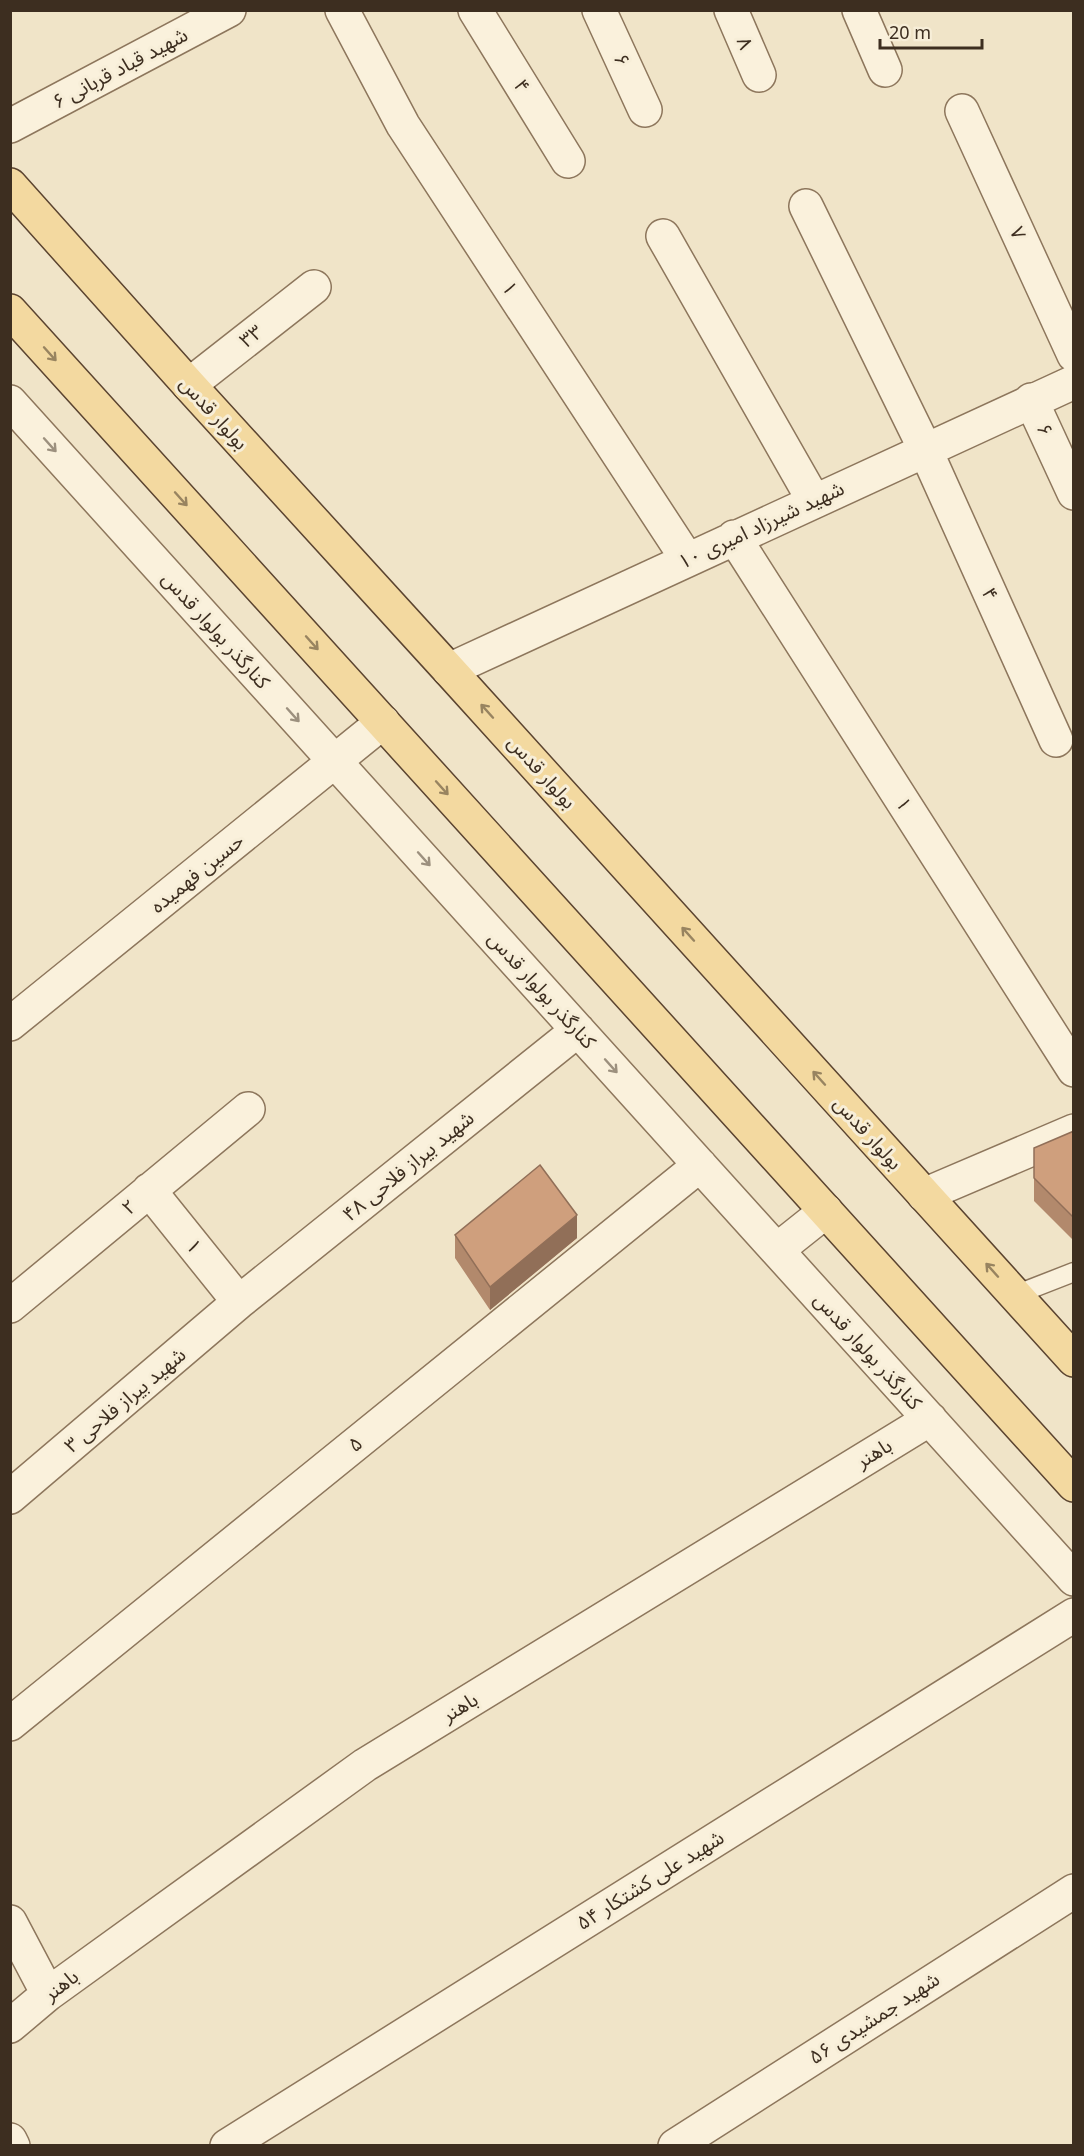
<svg xmlns="http://www.w3.org/2000/svg" width="1084" height="2156" viewBox="0 0 1084 2156" font-family="Georgia,'Noto Sans Arabic',serif">
	<rect width="100%" height="100%" fill="#f0e4c8"/>
	<g fill="none" stroke-linecap="round" stroke-linejoin="round">
		<g stroke="#8d765c" stroke-width="21">
			<path id="lane" d="M1015 1295 1074 1272"/>
		</g>
		<g stroke="#8d765c" stroke-width="36">
			<path id="street" d="M342 10 403 125 687 559
				M475 10 568 161
				M599 10 645 110
				M731 10 759 75
				M859 10 885 70
				M962 111 1074 355
				M10 126 229 10
				M806 206 925 449 1056 740
				M663 236 814 501
				M189 385 314 287
				M1031 400 1074 493
				M10 402 1074 1579
				M734 537 1074 1070
				M449 670 1074 382
				M10 1024 383 722
				M149 1190 239 1302
				M924 1195 1074 1131
				M777 1250 826 1211
				M10 1306 248 1109
				M10 1497 239 1302 578 1030
				M10 1724 700 1165
				M10 1922 48 1994
				M10 2026 48 1994 365 1765 930 1419
				M10 2140 13 2146
				M227 2146 1074 1615
				M675 2146 1074 1891"/>
		</g>
		<g stroke="#5b4430" stroke-width="36">
			<path id="primary" d="M10 185 189 385 449 670 1074 1360
				M10 311 1074 1485"/>
		</g>
		<use href="#lane" stroke="#faf1dc" stroke-width="18"/>
		<use href="#street" stroke="#faf1dc" stroke-width="33"/>
		<use href="#primary" stroke="#f3d9a0" stroke-width="33"/>
	</g>
	<path fill="#b2896c" d="M1074 1131V1241L1034 1201V1178Z
		M455 1235 577 1238 490 1310 455 1258Z"/>
	<path fill="#916f58" d="M577 1215V1238L490 1310V1287Z"/>
	<path fill="#cf9f7d" stroke="#916f58" stroke-width="1.5" d="M1074 1131V1218L1034 1178V1148Z
		M540 1165 577 1215 490 1287 455 1235Z"/>
	<defs><path id="oneway-shaft" d="M-6 0H5M1.5-3L5.5 0L1.5 3" fill="none" stroke-width="1.6" stroke-linecap="round" stroke-linejoin="round" transform="scale(1.5)"/></defs>
	<g stroke="#988460">
		<use href="#oneway-shaft" transform="translate(50 354) rotate(48)"/>
		<use href="#oneway-shaft" transform="translate(181 499) rotate(48)"/>
		<use href="#oneway-shaft" transform="translate(312 643) rotate(48)"/>
		<use href="#oneway-shaft" transform="translate(487 711) rotate(-132)"/>
		<use href="#oneway-shaft" transform="translate(442 788) rotate(48)"/>
		<use href="#oneway-shaft" transform="translate(688 934) rotate(-132)"/>
		<use href="#oneway-shaft" transform="translate(819 1078) rotate(-132)"/>
		<use href="#oneway-shaft" transform="translate(992 1270) rotate(-132)"/>
	</g>
	<g stroke="#9c907e">
		<use href="#oneway-shaft" transform="translate(50 445) rotate(48)"/>
		<use href="#oneway-shaft" transform="translate(293 715) rotate(48)"/>
		<use href="#oneway-shaft" transform="translate(424 859) rotate(48)"/>
		<use href="#oneway-shaft" transform="translate(611 1066) rotate(48)"/>
	</g>
	<g text-anchor="middle" stroke-width="6" stroke-linejoin="round" paint-order="stroke">
		<g font-size="20" fill="#3d2e20" stroke="#f7eed8">
			<text transform="translate(745 43) rotate(67)" y="7">۸</text>
			<text transform="translate(622 60) rotate(65)" y="7">۶</text>
			<text transform="translate(120 68) rotate(-28)" y="7">شهید قباد قربانی ۶</text>
			<text transform="translate(522 86) rotate(58)" y="7">۴</text>
			<text transform="translate(1018 233) rotate(66)" y="7">۷</text>
			<text transform="translate(510 288) rotate(57)" y="7">۱</text>
			<text transform="translate(251 336) rotate(-38)" y="7">۳۳</text>
			<text transform="translate(214 413) rotate(48)" y="7">بولوار قدس</text>
			<text transform="translate(1045 430) rotate(66)" y="7">۶</text>
			<text transform="translate(761 525) rotate(-25)" y="7">شهید شیرزاد امیری ۱۰</text>
			<text transform="translate(990 594) rotate(66)" y="7">۴</text>
			<text transform="translate(216 630) rotate(48)" y="7">کنارگذر بولوار قدس</text>
			<text transform="translate(542 772) rotate(48)" y="7">بولوار قدس</text>
			<text transform="translate(904 804) rotate(58)" y="7">۱</text>
			<text transform="translate(197 873) rotate(-39)" y="7">حسین فهمیده</text>
			<text transform="translate(542 990) rotate(48)" y="7">کنارگذر بولوار قدس</text>
			<text transform="translate(868 1133) rotate(48)" y="7">بولوار قدس</text>
			<text transform="translate(408 1166) rotate(-39)" y="7">شهید بیراز فلاحی ۴۸</text>
			<text transform="translate(129 1207) rotate(-40)" y="7">۲</text>
			<text transform="translate(194 1246) rotate(51)" y="7">۱</text>
			<text transform="translate(868 1351) rotate(48)" y="7">کنارگذر بولوار قدس</text>
			<text transform="translate(125 1400) rotate(-40)" y="7">شهید بیراز فلاحی ۳</text>
			<text transform="translate(355 1444) rotate(-39)" y="7">۵</text>
			<text transform="translate(874 1453) rotate(-31)" y="7">باهنر</text>
			<text transform="translate(460 1707) rotate(-31)" y="7">باهنر</text>
			<text transform="translate(650 1880) rotate(-32)" y="7">شهید علی کشتکار ۵۴</text>
			<text transform="translate(61 1985) rotate(-37)" y="7">باهنر</text>
			<text transform="translate(874 2018) rotate(-33)" y="7">شهید جمشیدی ۵۶</text>
		</g>
	</g>
	<rect width="1084" height="2156" fill="none" stroke="#3d2e20" stroke-width="24"/>
	<path d="M880 39v9h102v-9" fill="none" stroke="#3d2e20" stroke-width="3"/>
	<text x="889" y="39" font-size="18" fill="#3d2e20" stroke="#f7eed8" stroke-width="4.5" paint-order="stroke">20 m</text>
</svg>
